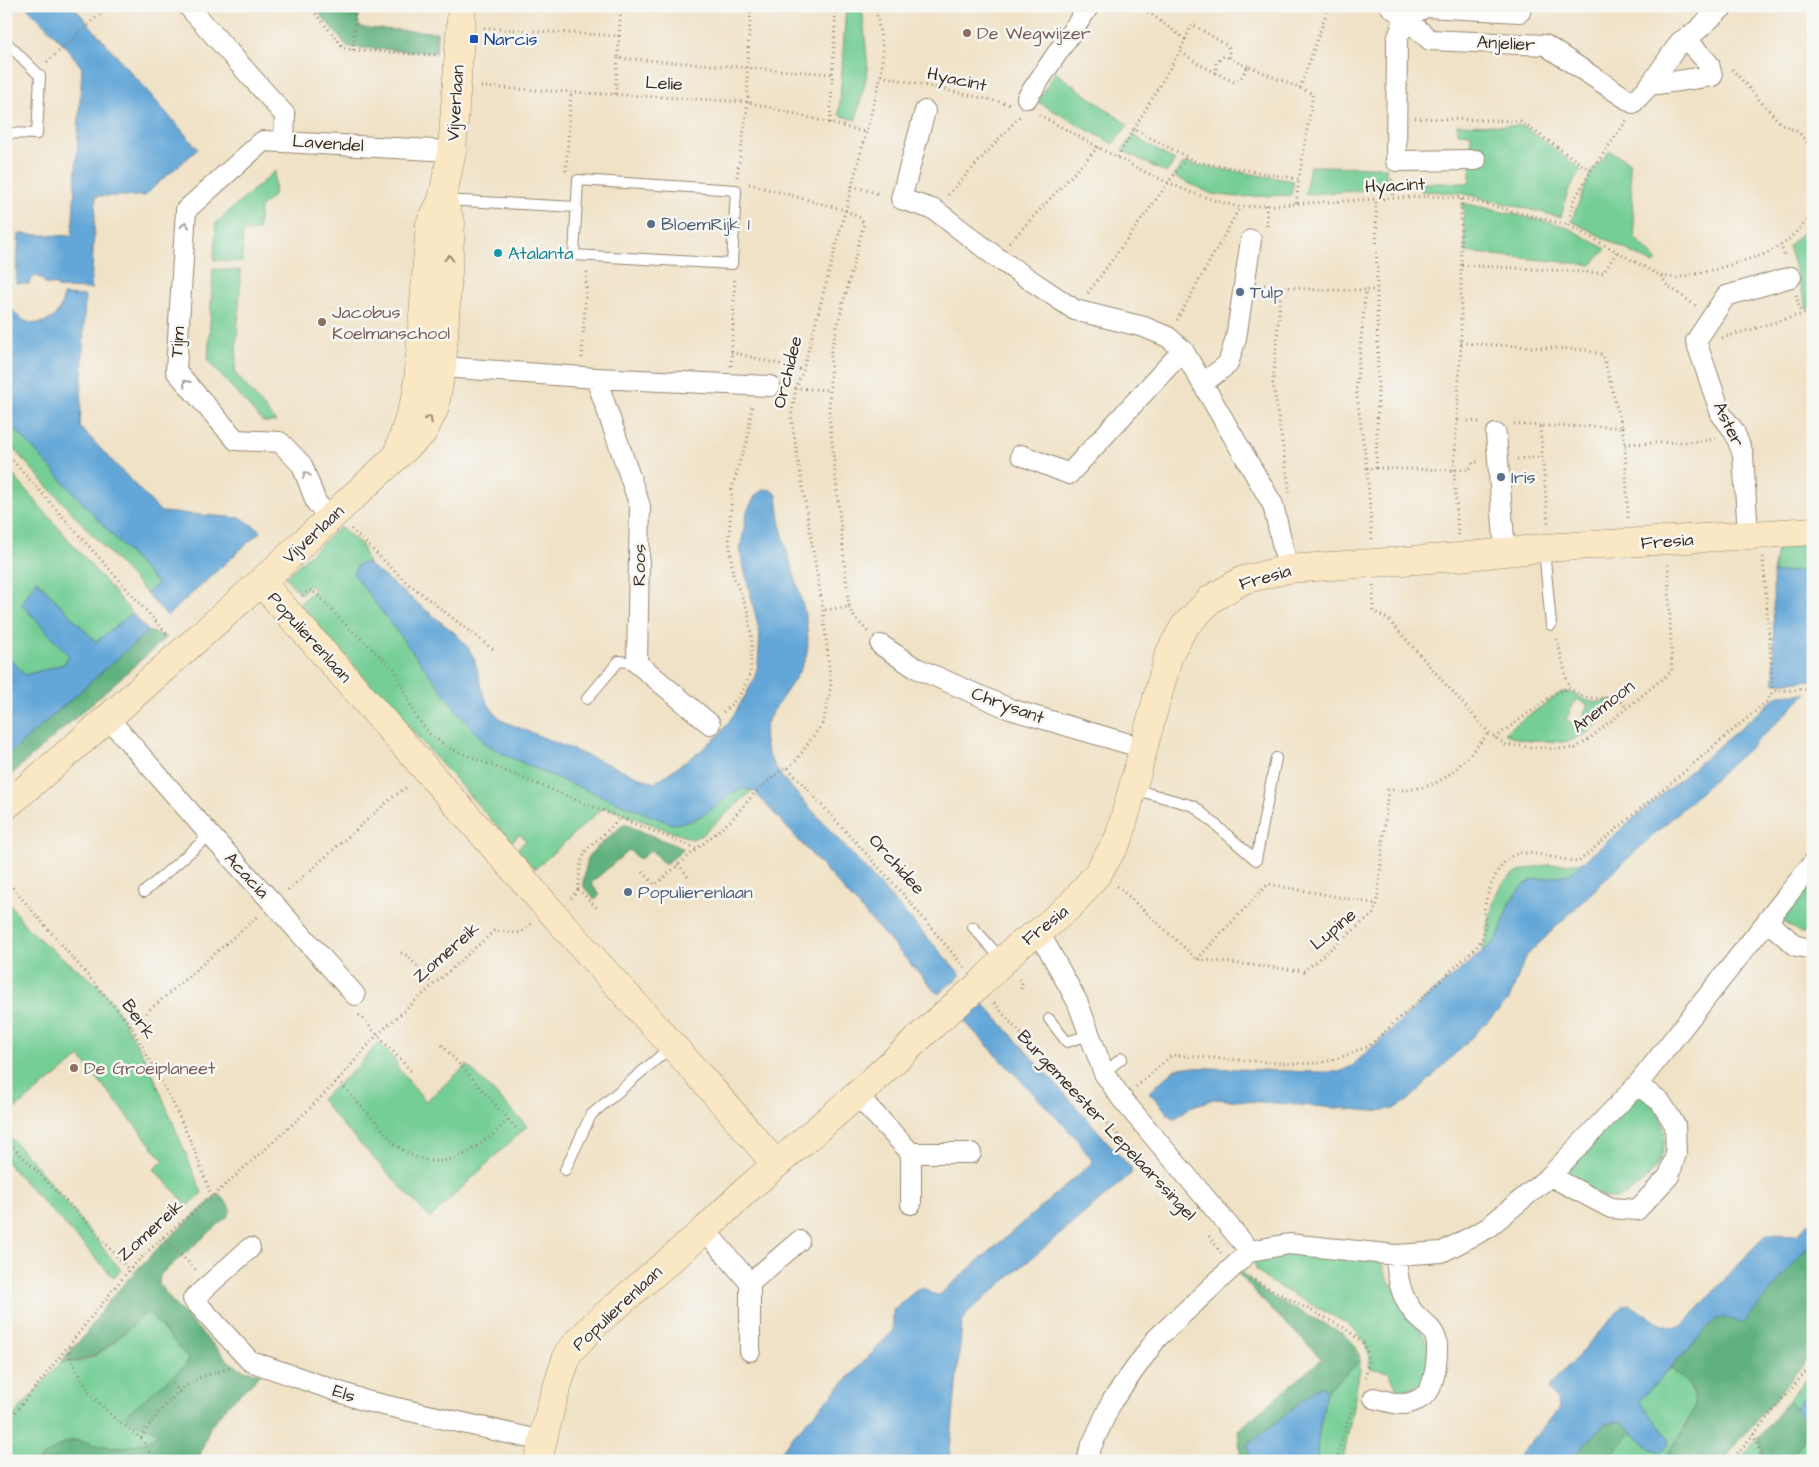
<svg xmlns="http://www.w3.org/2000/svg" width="1819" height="1467" viewBox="0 0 1819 1467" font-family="'Architects Daughter',sans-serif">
	<rect width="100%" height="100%" fill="#f6f6f2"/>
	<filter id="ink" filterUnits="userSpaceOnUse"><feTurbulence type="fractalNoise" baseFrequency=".02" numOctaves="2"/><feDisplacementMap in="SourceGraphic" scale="10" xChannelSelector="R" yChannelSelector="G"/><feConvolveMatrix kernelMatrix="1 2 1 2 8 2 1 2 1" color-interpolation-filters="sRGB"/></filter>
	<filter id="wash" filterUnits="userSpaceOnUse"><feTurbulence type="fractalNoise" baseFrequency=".0096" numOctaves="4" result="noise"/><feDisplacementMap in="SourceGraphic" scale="20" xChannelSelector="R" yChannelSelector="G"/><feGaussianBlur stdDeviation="1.12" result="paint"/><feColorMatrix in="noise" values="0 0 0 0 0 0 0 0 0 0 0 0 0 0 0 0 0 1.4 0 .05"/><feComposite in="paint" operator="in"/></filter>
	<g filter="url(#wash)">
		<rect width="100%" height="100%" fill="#f0e2c6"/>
		<path fill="#74ce95" stroke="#587c5a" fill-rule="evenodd" d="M846 6H862L868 69 856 120 839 115Z
			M1055 72 1128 125 1113 144 1038 102Z
			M1457 124 1524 126 1581 169 1567 194 1561 217 1461 193 1421 191V183H1470L1471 134 1458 133Z
			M1134 136 1175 161 1166 173 1122 150Z
			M1610 151 1629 162 1635 238 1657 260 1654 264 1571 221 1592 171Z
			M1184 163 1294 181 1291 195 1237 197 1212 194 1173 176Z
			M1310 166 1386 167 1387 189 1305 194Z
			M275 171 274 195 260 208 258 231 243 232 242 262 214 260 216 223Z
			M1463 203 1565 226 1606 249 1592 265 1465 252Z
			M1813 223V307L1807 309 1788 246Z
			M213 269 241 271 235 373 276 422H263L208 361Z
			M6 419 157 584 147 594 6 441Z
			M6 467 132 613 96 642 37 580 22 605 69 655 64 664 26 675 6 655Z
			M340 527 361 544 368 564 362 563 466 722 485 743 501 753 554 777 691 822C703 815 732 790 741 789 745 788 750 789 753 790L702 835 692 839 604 807 535 869 517 849 526 841 520 834 511 842 299 604 314 589 310 585 301 594 285 577Z
			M1813 544V570L1773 573 1778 545Z
			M1562 692C1574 691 1582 700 1593 702 1603 703 1613 697 1621 705L1587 733 1570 741 1563 742 1519 739 1504 733ZM1576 699 1588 705 1578 726 1566 720Z
			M1584 862 1569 874 1532 880 1523 886 1510 902 1497 940 1482 954C1488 934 1489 912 1497 893 1511 861 1555 866 1584 862Z
			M1813 874V933H1801L1778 919Z
			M6 899 27 928 46 945 98 985 114 1005 149 1065 202 1193 188 1206 154 1169 164 1161 80 1057 11 1112 6 1108Z
			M379 1042 397 1063 396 1066 426 1101 467 1065 527 1126 430 1218 334 1116 321 1099 356 1068Z
			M1640 1091C1647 1099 1658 1109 1661 1119 1672 1146 1657 1174 1634 1189 1627 1194 1618 1199 1609 1198 1601 1198 1575 1179 1566 1174Z
			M6 1133 34 1163 121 1270 114 1278 6 1162Z
			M1270 1247 1381 1261 1386 1277 1410 1309 1430 1348 1428 1375 1421 1384 1410 1389 1399 1390 1395 1385 1389 1372 1370 1368C1370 1347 1362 1335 1346 1323L1268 1281 1257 1271 1253 1260Z
			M148 1312 189 1359 185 1366 128 1420 157 1431V1435L149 1440 130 1447 102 1446 76 1440 65 1442 38 1461H6V1424L61 1362C69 1362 77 1363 85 1360 106 1353 130 1327 148 1312Z
			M1360 1361V1369L1343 1461H1317C1316 1437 1323 1415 1326 1391Z
			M1671 1368C1684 1380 1701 1394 1692 1414 1689 1420 1684 1425 1682 1431 1677 1441 1675 1452 1669 1461H1607L1630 1433H1633L1651 1449 1654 1421 1639 1401Z
			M1813 1371V1394L1801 1400 1795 1409 1788 1401Z
			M1811 1426 1813 1427V1461H1788L1809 1433Z
			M1758 1437 1765 1461H1739Z"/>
		<path fill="#5fb17e" stroke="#4d6e4e" d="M313 6H359L358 25 364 28 437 32 436 53 348 47Z
			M148 631 167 637 6 779V757Z
			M624 824 684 849 665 865 651 850 639 860 629 850 591 883 600 895 595 900 584 887 583 882 588 856 594 850Z
			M219 1193 231 1209 228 1216 160 1275 159 1284 175 1305 230 1362 241 1369 261 1374 226 1407 210 1427 198 1461H105C82 1457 61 1461 38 1461 48 1453 62 1441 75 1441 83 1440 93 1445 101 1446 121 1449 140 1446 157 1435V1431L128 1420 125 1415 185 1366 189 1359 148 1312C119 1333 100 1364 61 1362L87 1332 107 1303 129 1278 159 1247Z
			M1813 1241V1352L1723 1461H1669L1672 1457 1668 1453C1678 1437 1702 1409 1692 1390 1687 1381 1678 1375 1671 1368L1715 1320 1720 1317 1727 1318Z
			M1237 1272 1242 1273 1267 1294 1342 1333C1352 1341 1359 1347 1360 1361L1326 1391 1321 1385 1248 1445 1250 1461H1241L1238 1430 1322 1359 1260 1298Z
			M1788 1401 1811 1426 1809 1433 1788 1461H1765L1759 1437Z
			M1621 1421 1633 1433 1630 1434 1607 1461H1570L1605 1423Z"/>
		<path fill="#63a7d8" stroke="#4f687b" d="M26 6H73L198 149 157 184 145 196H96L91 289 58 288 57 285 45 284 43 279 36 276 31 279 29 284 16 283 19 234 72 236 82 68C67 45 45 26 26 6Z
			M6 233H10L9 301C18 334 62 329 63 295L85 296 80 427 161 512 242 518 261 531 167 616 147 594 157 584 6 419Z
			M764 489 771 490 777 495C779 513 781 531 786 548 794 577 812 622 807 652 805 662 799 672 794 680 768 721 749 731 782 777L961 975 938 994 753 790 741 789 736 791C716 806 698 823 672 824L554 777 501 753 485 743 466 722 353 574 358 564 362 563 368 564 456 634C463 641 470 649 474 659 483 685 480 701 503 721L654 783 698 753 720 734 735 713 754 680 758 664 760 634 740 551 747 511 756 495Z
			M1813 570V680L1774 683 1773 573Z
			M36 580 96 642 132 613 148 631 6 757V655L26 675 64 664 69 656 22 604Z
			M1807 693 1782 718 1614 871 1527 955C1519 970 1516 986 1508 1001L1409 1100 1394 1109 1372 1111 1290 1104 1214 1099 1190 1107 1175 1119 1171 1117 1149 1092 1175 1069 1185 1067 1312 1072H1339L1352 1066 1429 995 1497 940 1510 902 1523 886 1532 880 1569 874 1779 695Z
			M982 1002 1132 1169 1131 1174 967 1313 962 1323 949 1461H777L778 1456 791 1438 893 1331V1310L919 1288C928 1288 931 1295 939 1295L1093 1162 1076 1138 962 1019Z
			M1813 1218V1241L1743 1324C1734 1320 1725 1315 1715 1320L1639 1401 1669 1438 1668 1445 1662 1452 1651 1449 1621 1421 1605 1423 1570 1461H1515L1558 1410 1559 1406 1557 1400 1547 1389 1624 1305 1630 1304C1639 1311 1668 1331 1680 1326 1683 1325 1686 1321 1689 1319L1754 1247 1767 1234 1797 1235Z
			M1321 1385 1326 1391C1323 1415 1316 1437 1317 1461H1250L1248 1445Z
			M1813 1394V1427L1795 1409 1801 1400Z"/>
	</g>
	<g filter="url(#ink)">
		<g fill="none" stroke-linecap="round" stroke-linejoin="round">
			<g stroke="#968672" stroke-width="12">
				<path id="lane" d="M6 42 40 76 37 134 6 133
					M578 180 736 190 732 264 574 255Z
					M443 200 576 207
					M1544 549 1551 625
					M587 699 619 661 637 663
					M1133 789 1194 806 1256 860 1276 758
					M144 892 210 835
					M973 927 1003 961
					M1049 1019 1067 1042 1089 1035
					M1104 1073 1122 1058
					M565 1170 591 1115 672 1046"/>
			</g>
			<g stroke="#968672" stroke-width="22">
				<path id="street" d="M188 6 285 115 284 141
					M1390 6 1405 18 1430 40 1545 45 1633 103 1650 85
					M1686 39 1709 64 1712 76 1650 85 1680 42 1694 33 1724 6
					M1027 98 1089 6
					M925 111 901 199 935 210 996 257 1075 310 1144 327 1168 337 1183 350 1273 505 1288 569
					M1476 160 1396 161 1397 40 1405 18 1426 7 1520 12 1521 6
					M428 366 596 378 770 386
					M596 378 640 506 637 663 710 724
					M1203 383 1228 364 1236 338 1251 240
					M1496 434 1505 552
					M1021 455 1069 474 1183 350
					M329 518 316 502 302 465 280 442 236 440 176 371 186 210 263 141 452 151
					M1748 535 1743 454 1734 431 1721 414 1696 341 1726 296 1791 277
					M881 645 914 667 1010 709 1143 748
					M108 718 210 835 273 903 355 995
					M1767 921 1796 946 1813 949
					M1039 932 1077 1001 1104 1073 1122 1099 1250 1251
					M857 1095 911 1153H971
					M1550 1176 1611 1208 1637 1210 1669 1176 1676 1154 1675 1125 1660 1101 1637 1085
					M911 1204V1153
					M705 1230 750 1283V1351
					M250 1248 193 1299 250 1361 366 1401 543 1441
					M750 1283 799 1241
					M1374 1398C1383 1400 1396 1405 1405 1404 1412 1403 1424 1398 1428 1392 1435 1382 1439 1351 1436 1339 1433 1328 1421 1321 1414 1313 1400 1296 1397 1276 1396 1255
					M1087 1461 1090 1449 1112 1401 1157 1338 1250 1251 1289 1244 1396 1255 1442 1252 1486 1229 1550 1176 1637 1085 1813 863"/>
			</g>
			<g stroke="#968672" stroke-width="29">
				<path id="secondary" d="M400 446 417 394 430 224 442 200 452 151 462 6
					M261 582C364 699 467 817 571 934 640 1011 711 1085 776 1165
					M6 806 108 718 261 582 423 432 434 410 442 367 451 223 442 200
					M538 1461 551 1406 568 1353 594 1325 705 1230 743 1193 857 1095 936 1022 979 985 1019 945 1039 932 1071 905 1098 873 1119 838 1169 654 1184 627 1211 599 1243 580 1288 569 1459 557 1544 548 1813 531"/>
			</g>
			<path stroke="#968672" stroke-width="3" stroke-dasharray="1 4" stroke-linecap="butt" d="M309 6 344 48 353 50 436 55
				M1140 6 1186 40
				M484 28 619 36 618 58 832 74
				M619 36 621 6
				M353 50 356 6
				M47 62 109 6
				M1248 66 1241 64 1230 58 1228 46 1192 24 1180 51 1197 63 1234 82 1241 78 1248 66 1313 94 1299 179
				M1732 69 1780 123 1798 132 1813 149
				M1216 74V63L1224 56 1230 58
				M881 76 1010 104
				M481 87 748 102 865 132
				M1300 88 1329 6
				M615 94 618 58
				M1039 115C1104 149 1168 191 1240 207L1431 196 1461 198 1568 225 1661 276 1677 278 1716 269 1766 254 1787 241 1813 215
				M1415 118 1520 121 1591 171
				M830 123 836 6
				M1134 129 1180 51
				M1118 157 1134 129 1196 162 1299 179 1296 204
				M566 171 571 92
				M737 177 748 102 747 66 751 6
				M1392 179 1393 199
				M749 184 845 210 860 218 864 223 831 350 829 414 849 607 823 610
				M852 186 883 195
				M948 195 1020 116
				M1266 205 1267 227
				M1568 225 1574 200 1591 171 1627 120
				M1009 243 1099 146
				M1781 244 1785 258
				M1462 265 1603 273 1617 252
				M1661 276 1667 285 1696 306
				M1264 285 1318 290H1366
				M1281 288 1273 383 1290 493
				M1088 293 1187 157
				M1796 295 1801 314
				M1177 320 1240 207
				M1722 338 1813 311
				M1461 343 1586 350 1603 355 1622 427 1540 426 1548 524
				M731 352 803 370
				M582 358 587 269
				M731 366 735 277
				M795 388 829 390
				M1458 420 1480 422
				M1514 424 1540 426
				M1622 427 1625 444 1628 519
				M1625 444 1706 441 1716 438
				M6 453 167 634
				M1517 459 1542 457
				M1367 468 1356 390 1366 290H1377
				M1376 468 1378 393 1376 199
				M351 529 405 581 495 651
				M1458 535 1454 470 1461 343V198
				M1372 539 1367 468 1454 470 1470 469 1473 462H1478
				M1763 557 1773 691
				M1373 585V611L1389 620 1489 733 1506 745 1556 749 1575 748 1589 739 1672 671 1668 564
				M302 596 310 590 317 594 347 626 395 670 416 717 430 734 449 748 697 849 730 821 754 794 781 770 788 768 797 759 823 723 831 686 823 610 791 417 796 388 803 370 881 76 883 50 875 6
				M849 607 855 618 868 632
				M1557 639 1569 688C1573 690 1578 694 1583 696 1602 703 1610 690 1627 708
				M723 712 738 698 750 675 752 643 748 611 733 575 729 538 732 489 740 460 747 442 752 404
				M1495 738 1557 692 1569 688
				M788 768 903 894 964 967
				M678 864 690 879
				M643 872 655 885 697 849
				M6 880 131 1026 172 1101 194 1149 212 1197
				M1117 886 1197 959 1304 971 1373 914 1377 904 1388 790C1444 792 1454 771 1489 733
				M578 889 598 909
				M288 890 393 797 408 786
				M571 898 578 889 581 862 586 850 621 818
				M401 953 408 956 433 984
				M1197 959 1268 884 1377 904
				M1019 979 1022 982 1021 989
				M994 1003 1010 1022 1168 1187
				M359 1015 412 1072
				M131 1026 259 915
				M442 1045 517 1129
				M338 1080 395 1144C440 1181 474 1152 508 1120
				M1136 1087 1172 1055 1293 1064 1320 1063 1339 1058 1369 1046 1477 947C1482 939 1486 931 1485 922 1485 918 1484 915 1484 911 1487 892 1499 855 1521 853 1534 852 1564 860 1578 862L1766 702 1773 691 1813 689
				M6 1140 77 1212 129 1270
				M1209 1236 1221 1253
				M163 1237 197 1271
				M1250 1278 1346 1329 1363 1343 1367 1352 1368 1362 1365 1380
				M69 1347 70 1358 90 1394 114 1418 141 1438 155 1461
				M173 1384 180 1393
				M6 1424 129 1270 163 1237 212 1197 306 1112 338 1080 377 1035 494 931 520 933 531 924
				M1753 1434 1763 1461
				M141 1438C153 1419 176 1389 197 1379 207 1374 219 1372 230 1368
				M1339 1461 1338 1452 1354 1404
				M1731 1461 1813 1363"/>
			<use href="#lane" stroke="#fff" stroke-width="10"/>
			<use href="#street" stroke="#fff" stroke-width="20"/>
			<use href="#secondary" stroke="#fae7c3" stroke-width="28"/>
		</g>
		<defs><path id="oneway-chevron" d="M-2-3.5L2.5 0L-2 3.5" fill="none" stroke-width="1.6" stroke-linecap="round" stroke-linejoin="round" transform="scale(1.25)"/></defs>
		<g stroke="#a79f9a">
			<use href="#oneway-chevron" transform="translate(185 225) rotate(-86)"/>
			<use href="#oneway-chevron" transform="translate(186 383) rotate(-131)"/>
			<use href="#oneway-chevron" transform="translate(306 475) rotate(-111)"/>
		</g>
		<g stroke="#9a8870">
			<use href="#oneway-chevron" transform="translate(449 258) rotate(-86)"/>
			<use href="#oneway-chevron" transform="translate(429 419) rotate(-63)"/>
		</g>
	</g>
	<g fill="#8d6e63" stroke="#f6f6f2" stroke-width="2">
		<circle cx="967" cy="33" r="5"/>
		<circle cx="322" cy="322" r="5"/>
		<circle cx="74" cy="1068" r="5"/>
	</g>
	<rect fill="#1a4fb4" stroke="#f6f6f2" stroke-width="2" x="469" y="34" width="10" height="10" rx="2.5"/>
	<g fill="#5c6f8a" stroke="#f6f6f2" stroke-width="2">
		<circle cx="651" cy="224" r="5"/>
		<circle cx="1240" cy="292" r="5"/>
		<circle cx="1501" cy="477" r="5"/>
		<circle cx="628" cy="892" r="5"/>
	</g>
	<circle fill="#0f9aa8" stroke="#f6f6f2" stroke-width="2" cx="498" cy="253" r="5"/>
	<g text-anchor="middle" stroke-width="5" stroke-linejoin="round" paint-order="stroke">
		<g font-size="18" fill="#785e54" stroke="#f6f6f2" text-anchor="start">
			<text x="977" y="39">De Wegwijzer</text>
			<text x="332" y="318">Jacobus<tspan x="332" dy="21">Koelmanschool</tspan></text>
			<text x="84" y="1074">De Groeiplaneet</text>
		</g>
		<g font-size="18" fill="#164399" stroke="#f6f6f2" text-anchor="start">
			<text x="484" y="45">Narcis</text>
		</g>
		<g font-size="18" fill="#3b2a1e" stroke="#f6f6f2">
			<text transform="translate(1506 43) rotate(3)" y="6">Anjelier</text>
			<text transform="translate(957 79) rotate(12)" y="6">Hyacint</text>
			<text transform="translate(664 83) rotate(3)" y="6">Lelie</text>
			<text transform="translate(455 103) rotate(-86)" y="6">Vijverlaan</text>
			<text transform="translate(328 143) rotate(4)" y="6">Lavendel</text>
			<text transform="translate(1395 185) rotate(-3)" y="6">Hyacint</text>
			<text transform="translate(177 342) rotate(-86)" y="6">Tijm</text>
			<text transform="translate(787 372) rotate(-76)" y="6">Orchidee</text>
			<text transform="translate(1729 424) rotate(64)" y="6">Aster</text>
			<text transform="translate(313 534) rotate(-43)" y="6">Vijverlaan</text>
			<text transform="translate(1667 541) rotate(-4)" y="6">Fresia</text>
			<text transform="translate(639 565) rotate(-89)" y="6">Roos</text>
			<text transform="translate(1265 577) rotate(-16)" y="6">Fresia</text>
			<text transform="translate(310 637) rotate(48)" y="6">Populierenlaan</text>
			<text transform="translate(1008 705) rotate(20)" y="6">Chrysant</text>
			<text transform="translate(1603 706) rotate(-38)" y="6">Anemoon</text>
			<text transform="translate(897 864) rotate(48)" y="6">Orchidee</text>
			<text transform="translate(247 875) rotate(47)" y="6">Acacia</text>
			<text transform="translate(1045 925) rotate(-38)" y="6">Fresia</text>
			<text transform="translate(1333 929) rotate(-40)" y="6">Lupine</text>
			<text transform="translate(446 952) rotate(-41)" y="6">Zomereik</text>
			<text transform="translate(139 1019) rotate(55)" y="6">Berk</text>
			<text transform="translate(1107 1125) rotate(47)" y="6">Burgemeester Lepelaarssingel</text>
			<text transform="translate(150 1230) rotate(-42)" y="6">Zomereik</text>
			<text transform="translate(617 1308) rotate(-43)" y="6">Populierenlaan</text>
			<text transform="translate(344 1393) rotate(19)" y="6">Els</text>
		</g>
		<g font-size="18" fill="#4e5e75" stroke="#f6f6f2" text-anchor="start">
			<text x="661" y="230">BloemRijk 1</text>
			<text x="1250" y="298">Tulp</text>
			<text x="1511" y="483">Iris</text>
			<text x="638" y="898">Populierenlaan</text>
		</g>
		<g font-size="18" fill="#0d838f" stroke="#f6f6f2" text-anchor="start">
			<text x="508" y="259">Atalanta</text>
		</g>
	</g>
	<rect width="1819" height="1467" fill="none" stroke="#f6f6f2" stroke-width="25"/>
</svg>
